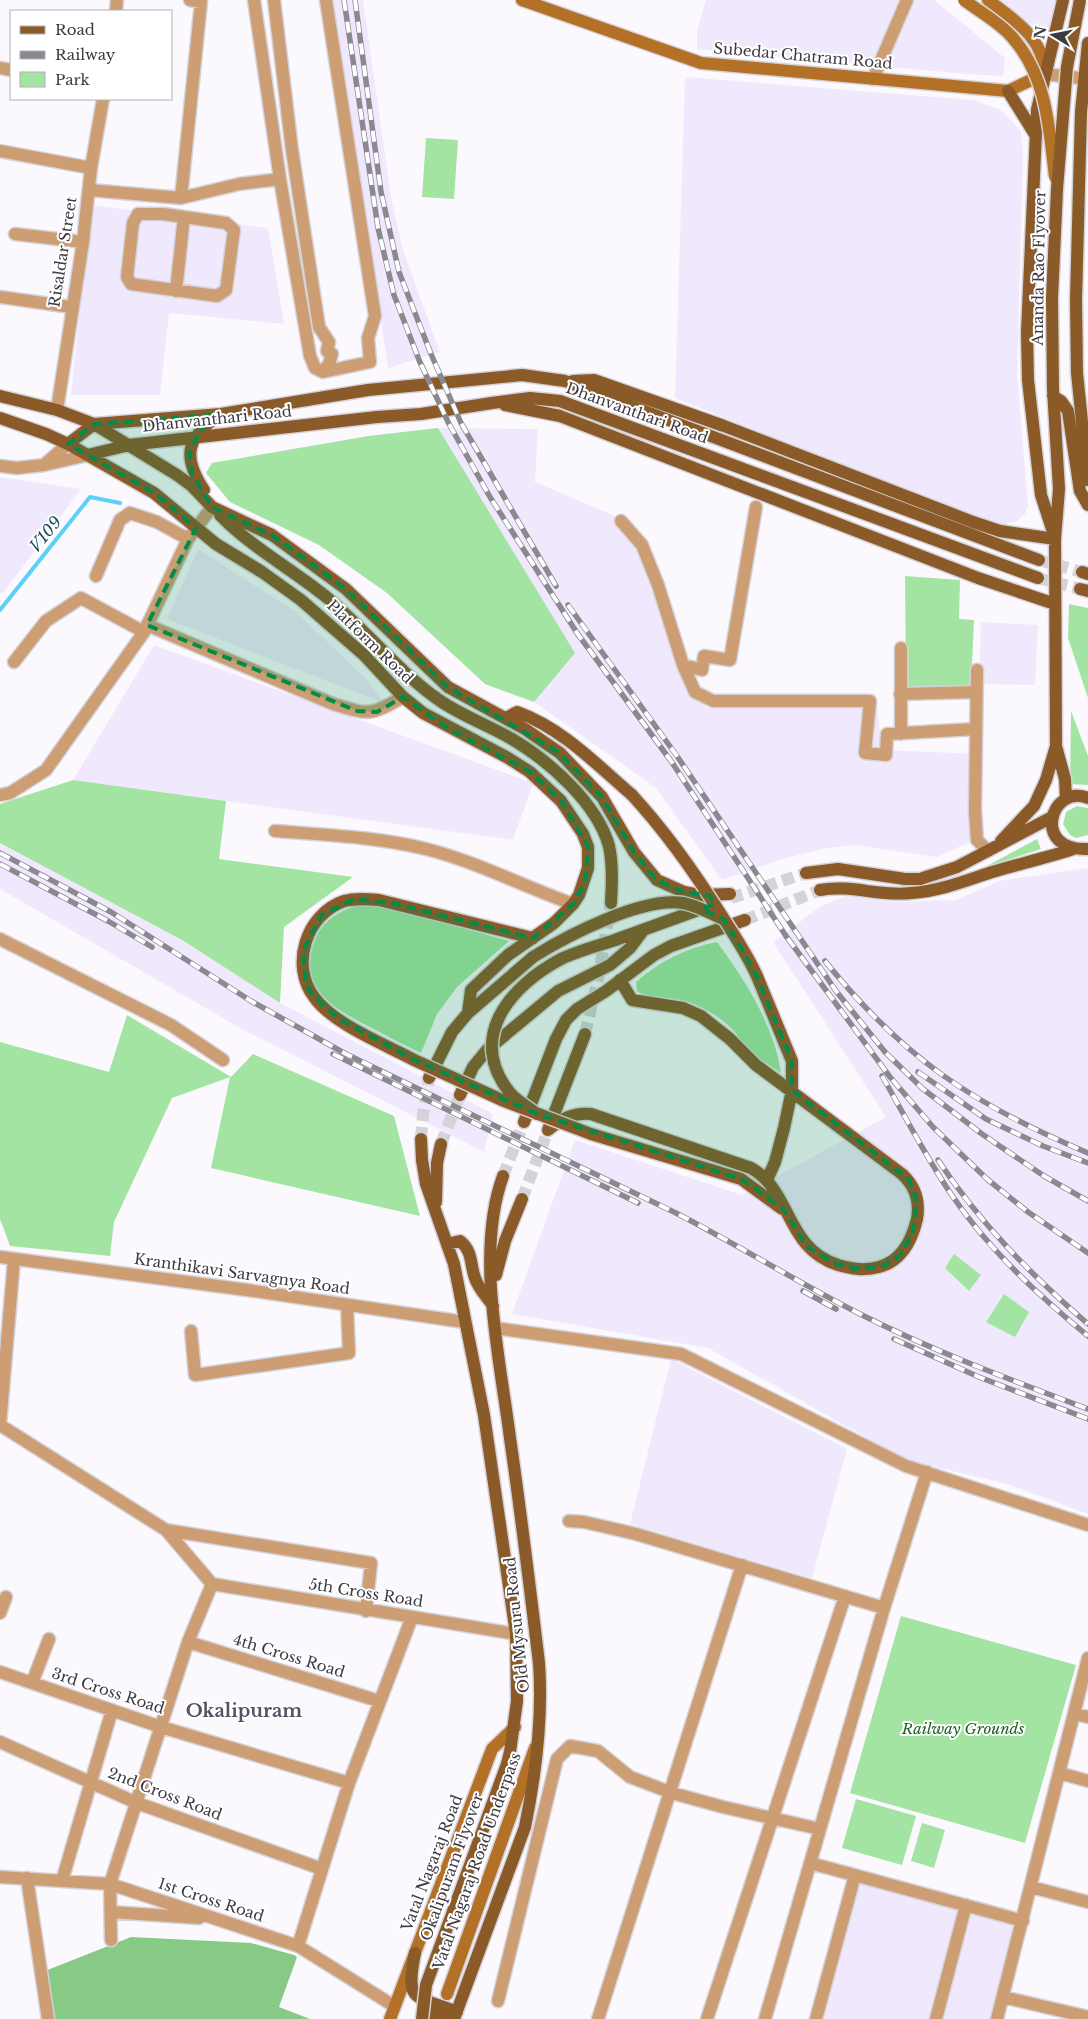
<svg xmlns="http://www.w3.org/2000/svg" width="1088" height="2019" viewBox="0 0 1088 2019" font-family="'Libre Baskerville',serif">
	<rect width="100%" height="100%" fill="#fbf9fe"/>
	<path fill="#f0e9fd" d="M333 0H363L391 197 403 250 440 352 388 368Z
		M706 0H934L1005 58 1003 76 966 74 697 49V31Z
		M999 0H1058L1052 25 1044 34Z
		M685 77 973 100 1001 110 1021 131 1023 155 1017 372 1028 505 1025 514 1017 521 1004 525 981 519 675 398Z
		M91 205 268 228 284 324 169 313 160 395H71Z
		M438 428 538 429 535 482 620 518 671 624 700 700 706 708 877 705 882 750 980 754 984 836 936 857 855 845 827 848 782 859 722 880 655 787 534 702 485 684 387 593 319 545 230 502 206 473 212 463 369 436Z
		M0 477 81 489 3 593H0Z
		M198 549 296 612 366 679 384 703 167 619Z
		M981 622 1038 625 1035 685 979 684Z
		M154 645 533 783 513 840 73 780Z
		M0 843 182 940 280 1003 493 1114 484 1152 240 1028 0 889Z
		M1088 868V1514L1011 1485 906 1460 708 1348 512 1314 575 1140 742 1195 886 1117 773 942 821 906 845 896 892 902 956 900 999 881Z
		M671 1359 847 1449 812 1578 630 1524Z
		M850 1877 1019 1925 996 2019H811Z"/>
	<path fill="#a3e4a2" d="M426 138 458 140 454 199 422 197Z
		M438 428 575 653 534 702 485 684 387 593 319 545 230 502 206 473 212 463 369 436Z
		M905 576 960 580 959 619 974 620 971 686 906 687Z
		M1069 604 1088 608V698L1068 638Z
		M1071 711 1088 756V785L1070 784Z
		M73 780 226 801 219 859 353 877 284 927 280 1003 182 940 0 843V804Z
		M1077 806 1088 808V835L1076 838 1070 835 1063 824 1066 812Z
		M1037 839 1041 849 985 867Z
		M362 905 382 906 509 941 457 987 437 1014 421 1053C404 1045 387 1036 370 1027 334 1009 297 988 315 940 323 920 341 909 362 905Z
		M717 942C745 980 774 1025 781 1073 770 1065 755 1058 746 1048 741 1044 739 1037 735 1032 722 1018 704 1007 686 1001 673 997 645 998 637 991L636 982C660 961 686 948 717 942Z
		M127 1015 231 1077 253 1054 394 1116 420 1216 211 1168 230 1077 172 1098 114 1222 110 1256 10 1246 0 1219V1042L109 1072Z
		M954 1254 981 1275 969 1291 945 1268Z
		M1004 1294 1029 1312 1015 1337 986 1322Z
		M901 1616 1076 1665 1025 1843 850 1793Z
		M856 1799 916 1816 902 1865 842 1848Z
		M922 1823 945 1830 934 1868 911 1861Z"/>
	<path fill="#87ca86" d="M131 1937 251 1943 294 1955 297 1957 279 2007 310 2019H53L45 1971Z"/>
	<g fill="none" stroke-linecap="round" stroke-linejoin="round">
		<path stroke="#5dd0f7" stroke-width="4" d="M0 610 90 497 120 503"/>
		<path stroke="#d5d3d9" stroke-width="12" stroke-dasharray="12 6" stroke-linecap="butt" d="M1039 560 1082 572
			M1038 578 1080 589
			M731 898 806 873
			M745 920 820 890
			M585 1034 598 979 611 903
			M421 1139 423 1115 429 1078
			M441 1144 460 1095
			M503 1176 524 1122
			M522 1199 547 1133"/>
		<g stroke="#d5d3d9" stroke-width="15">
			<path id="minor" d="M254 0 280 179 310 356 315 368 323 372 370 362 368 338 375 316 326 0
				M274 0 292 150 319 327 329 342 327 351 332 354 329 364 323 372
				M0 68 11 70
				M873 79 907 0
				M0 151 91 168
				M89 190 181 198 239 184 280 179
				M181 198 201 2 190 0
				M138 214H163L226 223 234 230 226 290 217 296 131 284 127 277 133 223Z
				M15 234 83 242
				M176 291 184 217
				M0 297 71 307
				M68 444 44 465 88 455
				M0 466 17 468 44 465
				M621 521 642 545 658 585 683 665 695 692 713 701H870L865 753 886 755 887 734 975 729
				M96 576 120 520 130 513 157 522 188 539
				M147 625 333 704C369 715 370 716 403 697
				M901 648V734
				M14 662 46 621 81 598 144 632
				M683 665 702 670 704 656 730 660 756 507
				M977 670 975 811 977 840 988 851
				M900 694 976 692
				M275 831C326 835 380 837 430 850 479 863 525 887 573 904
				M0 939 171 1025 223 1060
				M14 1259 0 1425 166 1530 212 1584
				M495 1328 681 1354 906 1466 1088 1525
				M191 1331 195 1375 349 1353 347 1305
				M569 1521 584 1522 636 1534 884 1608
				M166 1530 371 1563 366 1611
				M212 1584 516 1634
				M0 1613 6 1597
				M188 1642 379 1701
				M0 1672 161 1727 349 1783
				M32 1683 49 1639
				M1074 1714 1088 1717
				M0 1742 137 1803 322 1869
				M1059 1773 1088 1781
				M810 1863 1023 1921
				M0 1877 110 1884 298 1946 394 2006
				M27 1878 48 2019
				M62 1881 112 1710
				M1031 1887 1088 1902
				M111 1912 199 1918
				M111 1940 110 1884 188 1642 212 1584
				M298 1946 349 1783 412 1617
				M1003 1997 1088 2017
				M498 2001 557 1759 570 1746 598 1751 630 1777 672 1793 723 1807 820 1829
				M598 2019 742 1565
				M707 2019 845 1596
				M765 2019 884 1608 927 1472
				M816 2019 855 1875
				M936 2019 966 1905
				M997 2019 1088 1658"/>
		</g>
		<g stroke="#d5d3d9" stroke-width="15">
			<path id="tertiary" d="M116 11 117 0
				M1044 74 1088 79
				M57 410 83 242 91 168 103 99
				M0 795 10 793 46 770 144 632 188 539 212 507
				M0 1257 247 1290 464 1322"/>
		</g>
		<g stroke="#d5d3d9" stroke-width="15">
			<path id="secondary" d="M522 0 701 63 1008 91 1044 74C1045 38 1014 20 988 0
				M447 1994 535 1748
				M390 2019 492 1749 515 1727"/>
		</g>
		<g stroke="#d5d3d9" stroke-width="15">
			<path id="primary" d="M1088 43 1081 112 1076 300 1077 373 1088 480
				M1008 91 1036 136
				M1057 189 1052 298 1053 389 1059 489 1055 539 1056 746 1065 779 1066 799
				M573 381 594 380 724 426 973 522 1000 531 1055 539
				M0 396 57 410 94 424 177 475 192 486 212 507 272 535 346 589 448 687 525 729 560 753 602 797 634 852 657 880 684 892 700 895 730 894
				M1053 396 1061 401 1068 411 1080 491 1088 505
				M505 405 560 416 978 578 1055 604
				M0 418 46 434 68 444 154 493 216 544 262 572 301 600 364 655 403 697 423 713 508 758 530 772 561 801 583 834 588 847V868L579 895 573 904 554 923 508 955 471 990 468 1013
				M94 424 221 414 368 390 522 375 565 381 1039 560
				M68 444 94 424
				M88 455 129 445 377 417 421 414 492 403 530 398 560 401 1038 578
				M204 490C181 455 187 437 221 414
				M220 515C253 549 294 570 330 600 367 632 399 672 439 700 462 716 488 725 512 739 549 761 597 803 609 846 613 865 612 884 611 903
				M1053 532 1041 495 1028 380 1027 332 1037 110 1063 0
				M1082 572 1088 574
				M1080 589 1088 591
				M506 718 517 712C562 728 597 765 632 795
				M1088 798C1050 783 1031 852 1088 849
				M1001 841 1034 806 1046 780 1056 746
				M806 873 838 869 905 879H920L957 867 1052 817
				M820 890C851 884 880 897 911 893 940 891 965 881 992 872 1019 864 1046 858 1073 849
				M615 940 709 906
				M757 976 792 1061V1090L784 1128 775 1162 767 1180
				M414 1060C384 1044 333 1024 314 997 290 965 306 914 344 901 355 898 367 899 379 900L533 938
				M429 1078 452 1032 468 1013 533 957
				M460 1095 473 1067 487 1050 558 991 610 965 630 948 642 932
				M524 1122 556 1039 566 1020 577 1009 606 991 654 955 671 946 745 920
				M549 1127 585 1034
				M548 1130C561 1119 574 1112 591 1114L751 1168C792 1191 785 1248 838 1265 852 1269 864 1271 879 1267 902 1261 912 1240 917 1219 920 1202 915 1186 902 1174L756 1065 730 1039 701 1016 683 1008 632 1000 620 980
				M591 1134 741 1179 782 1209
				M421 1139 422 1160 426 1184 454 1264 484 1415 516 1634 517 1701 510 1752 507 1764
				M436 1202 437 1163 441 1144
				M447 1244 460 1241C473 1251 470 1265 475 1278 478 1288 487 1297 493 1306
				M496 1275 505 1241 522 1199
				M415 1953C405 2003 414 1995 457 2012
				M422 2019 433 2013 445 2019
				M454 2019 525 1827C536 1773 543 1718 539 1663 530 1588 521 1513 510 1438 500 1358 475 1253 503 1176"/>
		</g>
		<use href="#minor" stroke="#cd9e74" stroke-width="12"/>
		<use href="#tertiary" stroke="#cd9e74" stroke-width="12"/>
		<use href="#secondary" stroke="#b37027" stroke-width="12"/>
		<use href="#primary" stroke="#8a5a29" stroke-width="12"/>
		<g stroke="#8b8890" stroke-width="5.5">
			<path id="rail" d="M344 0 378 228 394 295 419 360 449 424 490 497 577 633 671 761 786 936 890 1077 933 1127 987 1179 1028 1212 1088 1253
				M355 0 381 192 399 272 431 354 461 423 556 586
				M568 605 677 756 836 991 885 1052 923 1089 982 1134 1044 1176 1088 1201
				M0 853 111 912 251 1001 346 1054 676 1213C738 1245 797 1282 860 1314 933 1351 1011 1380 1088 1409
				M0 864 108 921 152 947
				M825 961C903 1058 974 1105 1088 1153
				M333 1054 638 1203
				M918 1072 986 1119 1043 1146 1088 1163
				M882 1076C905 1116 926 1157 951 1194 988 1249 1038 1295 1088 1336
				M938 1160C980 1223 1030 1274 1088 1324
				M803 1291 836 1309
				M894 1339 979 1377 1088 1419"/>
		</g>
		<use href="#rail" stroke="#fff" stroke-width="4" stroke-dasharray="11" stroke-linecap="butt"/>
		<g stroke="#d5d3d9" stroke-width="15" stroke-linecap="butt">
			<path id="secondary-bridge" d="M964 0C980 12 999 22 1012 37 1047 77 1049 127 1055 177"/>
		</g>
		<g stroke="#d5d3d9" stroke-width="15" stroke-linecap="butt">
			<path id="primary-bridge" d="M1057 189 1067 67 1080 0
				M632 795C667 833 695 873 722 916 735 936 747 954 757 976
				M533 957C568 935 642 897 683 903 698 906 710 913 723 919
				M414 1060 504 1101 591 1134
				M537 1114C528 1107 517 1101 510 1093 466 1038 510 986 561 959 578 951 597 946 615 940
				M422 2019 426 1985 507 1764"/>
		</g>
		<use href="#secondary-bridge" stroke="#b37027" stroke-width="12"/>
		<use href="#primary-bridge" stroke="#8a5a29" stroke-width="12"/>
	</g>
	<path fill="#028b49" fill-opacity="0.2" stroke="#028b49" stroke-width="4" stroke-dasharray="10 6" stroke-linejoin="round" d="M221 414 200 431 190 453 192 473 212 507 272 535 300 555 346 589 448 687 560 753 602 797 634 852 657 880 684 892 709 895 715 904 702 909 725 920 757 976 792 1061V1090L909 1179 917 1201 913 1233 900 1256 884 1266 855 1269 834 1263 806 1246 784 1210 741 1179 537 1114 414 1060 339 1019 314 997 306 985 303 951 321 915 354 899 393 903 533 938 573 904 585 882 588 847 561 801 530 772 447 728 403 697 377 712 357 711 147 625 196 528 154 493 68 444 94 424Z"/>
	<g text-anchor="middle" stroke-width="4" stroke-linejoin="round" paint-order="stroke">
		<g font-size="15" fill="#3e3a44" stroke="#fff">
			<text transform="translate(803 56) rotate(5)" y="5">Subedar Chatram Road</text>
			<text transform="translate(63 252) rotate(-81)" y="5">Risaldar Street</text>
			<text transform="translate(1039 268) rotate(-89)" y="5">Ananda Rao Flyover</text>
			<text transform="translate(637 413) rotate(20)" y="5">Dhanvanthari Road</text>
			<text transform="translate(217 419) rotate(-6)" y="5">Dhanvanthari Road</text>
			<text transform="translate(370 642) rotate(44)" y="5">Platform Road</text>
			<text transform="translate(242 1274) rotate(8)" y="5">Kranthikavi Sarvagnya Road</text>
			<text transform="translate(366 1593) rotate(9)" y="5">5th Cross Road</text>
			<text transform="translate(517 1625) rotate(-96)" y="5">Old Mysuru Road</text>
			<text transform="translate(289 1656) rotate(17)" y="5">4th Cross Road</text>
			<text transform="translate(108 1691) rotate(18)" y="5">3rd Cross Road</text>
			<text transform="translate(165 1794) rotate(21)" y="5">2nd Cross Road</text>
			<text transform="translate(477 1861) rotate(-70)" y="5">Vatal Nagaraj Road Underpass</text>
			<text transform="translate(432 1863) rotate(-69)" y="5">Vatal Nagaraj Road</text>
			<text transform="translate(452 1867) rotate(-70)" y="5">Okalipuram Flyover</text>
			<text transform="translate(211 1900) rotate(18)" y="5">1st Cross Road</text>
		</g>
		<g font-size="15" font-style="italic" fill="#1f6223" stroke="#fff">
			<text x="963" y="1734">Railway Grounds</text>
		</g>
		<g font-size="16" font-style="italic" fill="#1e4f5f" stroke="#fff">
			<text transform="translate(45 534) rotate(-51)" y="6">V109</text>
		</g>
		<g font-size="18" font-weight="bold" fill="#585066" stroke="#fff">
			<text x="244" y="1717">Okalipuram</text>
		</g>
	</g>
	<rect x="10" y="10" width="162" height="90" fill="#ffffff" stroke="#b2b0b4"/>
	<rect x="20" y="26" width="25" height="8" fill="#8a5a29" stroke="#b2b0b4"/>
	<text x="55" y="35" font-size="15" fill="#3e3a44">Road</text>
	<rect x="20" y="51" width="25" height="8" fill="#8b8890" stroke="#b2b0b4"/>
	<text x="55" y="60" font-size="15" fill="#3e3a44">Railway</text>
	<rect x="20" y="72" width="25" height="15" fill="#a3e4a2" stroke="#b2b0b4"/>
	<text x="55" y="85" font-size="15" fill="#3e3a44">Park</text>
	<g transform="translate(1053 35) rotate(280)" stroke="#ffffff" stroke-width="4" paint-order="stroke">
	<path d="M0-4L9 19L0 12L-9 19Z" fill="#3e3a44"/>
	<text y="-8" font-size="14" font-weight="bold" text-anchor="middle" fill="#3e3a44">N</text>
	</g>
</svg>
